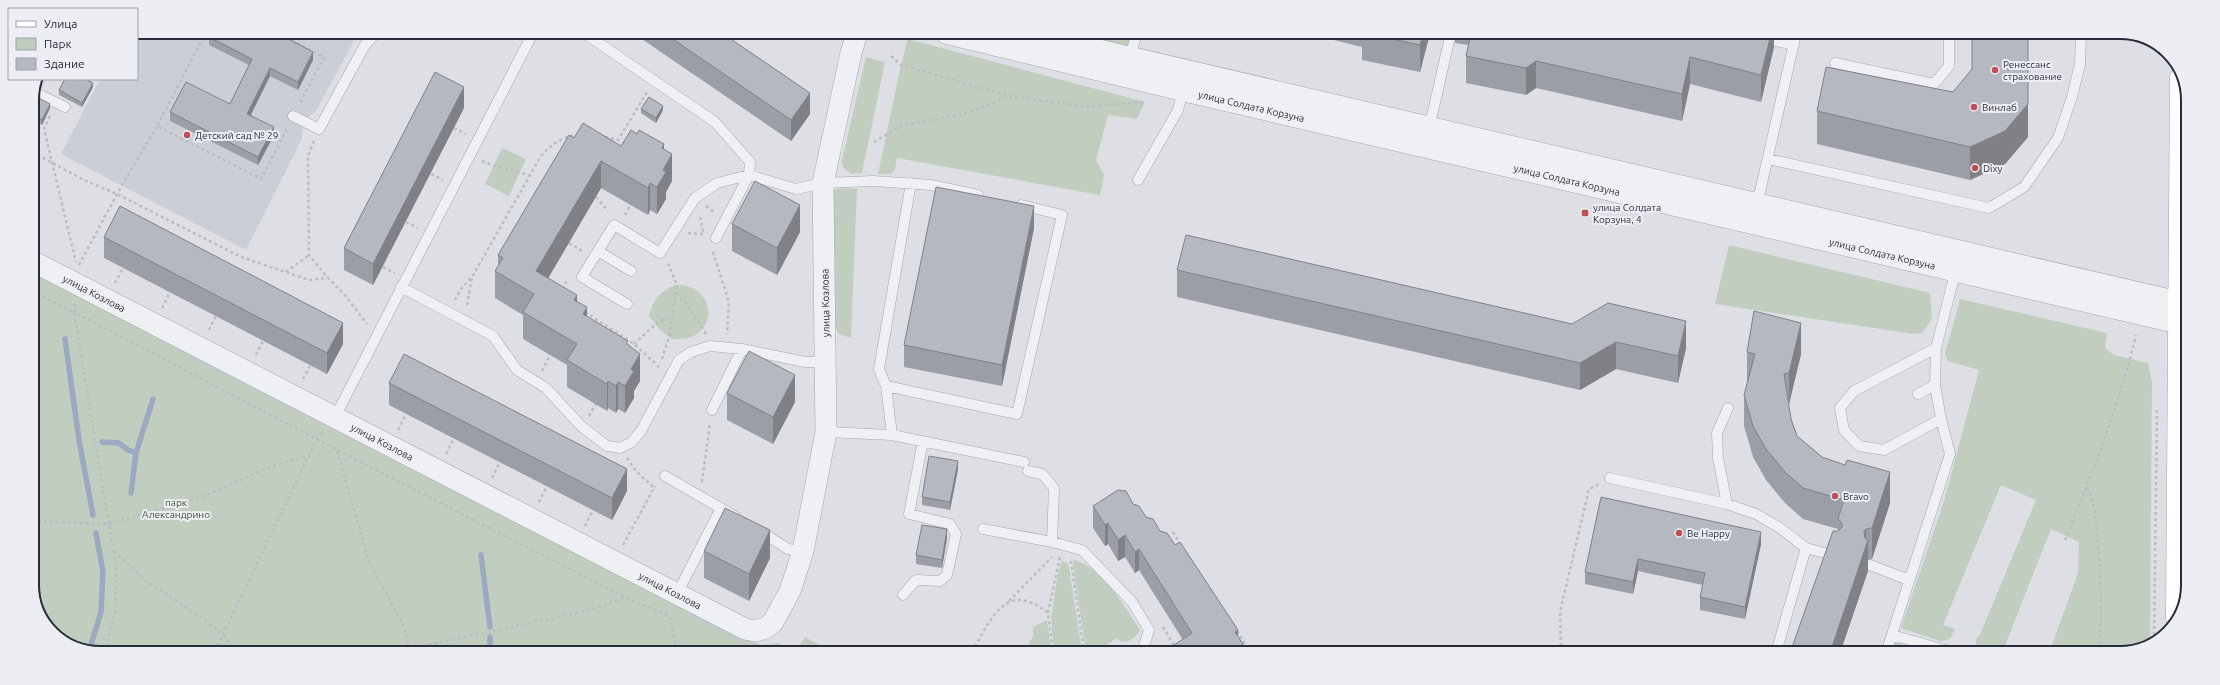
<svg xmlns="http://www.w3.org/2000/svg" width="2220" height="685" viewBox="0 0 2220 685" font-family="Ubuntu,sans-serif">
	<rect width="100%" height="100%" fill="#dddfe5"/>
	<path fill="#cbced5" d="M137 32H359L316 111 309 116 303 128 301 141 246 250 61 154 100 79H137Z"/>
	<path fill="#c1cebf" d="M1047 33H1105L1131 39 1129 48Z
		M908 39 1145 102 1137 119 1108 115 1096 160 1104 175 1100 195 897 158 895 169 891 174H878L901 65Z
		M866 57 885 62 862 173 851 174 843 167 842 160Z
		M502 148 526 159 509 196 485 184Z
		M839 188 857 189 851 338 839 334 835 326 832 191Z
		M1729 245 1930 293 1932 319 1922 333 1914 334 1715 304Z
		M32 272 741 638 762 645 780 643 779 651H82L46 627 32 590Z
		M677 285C707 284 721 319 694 336 688 339 678 339 672 339L660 330 649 316C652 301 661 289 677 285Z
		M1960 299 2107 333 2105 348 2114 355 2148 363 2152 382 2150 643 2121 653H2049L2078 573 2079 542 2051 529 2004 648 2016 652 1981 653C1976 648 1975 644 1977 637H1979L2036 500 2001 485 1943 625 1955 629 1950 639 1940 641 1901 628 1944 501 1979 370 1948 361 1945 354Z
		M1074 560C1103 567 1124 606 1140 630 1137 637 1128 643 1121 642L1117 638 1104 647 1107 652H1086L1073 566Z
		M1062 561 1068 563 1069 567 1082 652H1054L1051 617 1058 573Z
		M1047 620 1051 649 1048 652H1032L1035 648 1028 644 1033 637V627Z
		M805 637 829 651H796Z
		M1895 642 1925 653H1892Z"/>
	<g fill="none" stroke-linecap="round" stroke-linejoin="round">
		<path stroke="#9ba9c1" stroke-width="5.5" d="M65 339 79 440 93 515
			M102 442 119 443 128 450 136 453 153 399
			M131 493 136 453
			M481 555 490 627
			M490 637V651
			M89 651 101 612 103 572 96 533"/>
		<g stroke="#a3a6ae" stroke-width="11">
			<path id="service" d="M584 33 715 122 750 162 749 175 716 238
				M1745 34 1794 45
				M1129 60 1137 33
				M1835 63 1934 84 1949 66V34
				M34 92 65 107
				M33 93 39 79
				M293 116 319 129 365 45 377 32
				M1429 129 1449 41
				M1768 159 1989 208 2024 187 2058 138 2072 97 2080 64 2081 34
				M1138 180 1178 110 1183 90
				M911 183 879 369 886 386 1017 414 1062 215 1021 205
				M1757 205 1796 34
				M598 251 631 271
				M401 287 493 336 517 370 546 388 581 426 607 446 620 448 632 442 641 431 679 360 691 352 710 346 742 349 805 362H826
				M627 304 582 277 614 225 660 253 695 198 717 183 749 175 796 189 823 183 873 181 931 185 978 195
				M1936 348 1854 391 1840 408 1844 430 1859 446 1884 450 1941 419
				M886 386 892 435
				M1918 394 1935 385
				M712 410 742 349
				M335 417 533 33
				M826 432 892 435 1024 462
				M1028 471 1042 474 1054 488 1052 542
				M665 476 736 517
				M1610 478 1727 504 1756 514 1780 528 1806 548 1776 653
				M1727 504 1718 458 1717 433 1728 408
				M983 529 1052 542 1082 550 1132 602 1149 630 1142 652
				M760 531 788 549 803 551
				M1806 548 1836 556
				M1870 565 1909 580
				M677 594 721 508
				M903 595 916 580 940 581 947 575 956 534 950 524 909 514 923 441
				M1892 635 1956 653
				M1886 653 1950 454 1941 419 1935 385 1936 348 1956 269"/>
		</g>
		<g stroke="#a3a6ae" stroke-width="22">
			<g id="minor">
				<path id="s1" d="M32 261 745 629 755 631 766 628 773 622 790 591 803 551 826 432 823 183 851 53 857 33"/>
			</g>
		</g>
		<g stroke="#a3a6ae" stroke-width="23">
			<g id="tertiary">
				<path id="s2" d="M947 33 1183 90 2180 323 2187 322"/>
				<path d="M1024 33 2180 303 2187 307"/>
			</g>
		</g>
		<g stroke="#9ea3af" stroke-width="23">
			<path id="primary" d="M2177 617 2181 78"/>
		</g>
		<path stroke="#bbbdc3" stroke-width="2.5" stroke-dasharray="3 3" stroke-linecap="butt" d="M206 32 157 126 261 179 287 129
			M276 32 324 57 299 105
			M891 56 901 65 1010 96 1086 107 1143 102
			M50 116 44 129 76 262
			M454 128 466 134
			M605 137 618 140 647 92
			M314 141 308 156 309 255 328 278 345 295 367 324
			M874 142 901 126 964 114 1009 97
			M32 152 84 180 117 194 241 257 309 280 328 278
			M482 161C497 168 514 168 529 176
			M431 174 443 180
			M596 197 608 211
			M706 206 715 213
			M625 215 630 205
			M700 217 703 232
			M406 222 418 228
			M688 233 703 234
			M569 243 582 251
			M713 252 729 302 727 334
			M79 265 122 185 157 126
			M383 267 395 273
			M286 272 309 255
			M115 283 123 268
			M562 289 568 279
			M32 291 74 312 116 568 115 612 105 651
			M676 293 686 303 706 334
			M455 300 460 290 472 277 541 156C552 144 562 137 579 134
			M75 304 74 312 337 450 626 598 670 616 677 651
			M467 305 472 277
			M162 308 170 292
			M585 312 634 344 660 368
			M209 330 216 316
			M634 344 659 321 672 317
			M256 355 263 341
			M662 359 669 337 677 285 668 263
			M542 371 550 355
			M303 379 310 366
			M589 416 596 404
			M398 430 406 414
			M337 451 370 565 402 622 410 651
			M446 454 454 438
			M627 458 636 471 653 487
			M492 478 500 462
			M702 482 710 424
			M2087 487C2096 505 2096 523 2098 543 2101 582 2102 614 2099 653
			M539 502 547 486
			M32 519 37 521 109 524 202 497 275 465 309 456
			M585 526 593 510
			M1173 532 1181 545
			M2065 540C2092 473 2119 405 2136 335
			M623 545 655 486
			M114 551 149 583 199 616 224 635 234 651
			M1071 561 1084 652
			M1009 601 1052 557
			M1048 613 1060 557
			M1163 627 1178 652
			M1237 631 1250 652
			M2154 641 2157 409
			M215 651 317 439 322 433
			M399 651 586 611 625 598
			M972 652C991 619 1006 579 1048 613L1053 652
			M1561 652 1560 612 1589 489 1599 484"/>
		<use href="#service" stroke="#eff0f4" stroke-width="10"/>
		<use href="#minor" stroke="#eff0f4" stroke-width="21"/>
		<use href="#tertiary" stroke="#eff0f4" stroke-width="22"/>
		<use href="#primary" stroke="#fff" stroke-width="22"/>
	</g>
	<path fill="#9c9ea6" d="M633 33H722L810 114 791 141Z
		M1306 33 1774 34V47L1761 102 1690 84 1682 121 1536 88 1526 95 1466 83V56L1468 45 1455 43V39L1451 35H1447L1443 40 1429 37 1420 72 1362 60V47Z
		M209 37 313 60 298 90 270 76 251 115 274 135 258 165 170 121V112L230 104 249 65 209 45Z
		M93 87 82 107 59 95V90Z
		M32 107 50 108 42 125 32 120Z
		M464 108 373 285 344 270V248Z
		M641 109 663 110 656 123 641 113Z
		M1817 111 2028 137 2005 164 1970 180 1817 144Z
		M574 138 621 146 664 150 672 181 666 192V199L657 214 650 210 648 215 601 188 548 278 577 301 587 317 628 344 640 381 634 391V398L625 413 618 409 616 413 608 408 607 411 567 387V365L523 339V315L495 298V271L498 267V255Z
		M732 224 800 232 777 275 732 251Z
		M1034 228 1002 386 904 367V345Z
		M104 237 343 344 327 374 104 258Z
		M1177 270 1572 324 1686 348 1678 383 1616 369 1580 390 1177 297Z
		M1747 352 1801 354 1789 404H1788L1791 419 1797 436 1822 457 1890 503 1872 559 1868 560V571L1840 653H1790L1838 531V529L1803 519 1785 503 1766 480 1753 457 1744 426V395L1747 383Z
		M389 383 627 491 612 520 389 405Z
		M727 393 795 402 773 444 727 420Z
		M958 469 950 510 922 505V497Z
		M1601 497 1761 544 1745 619 1700 610V597L1703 585 1638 571 1633 594 1585 584V572Z
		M1133 504 1160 531 1238 637 1243 652H1165V651L1183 640 1139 570 1135 573 1125 557 1118 561 1108 544 1105 546 1093 528V506Z
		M947 538 942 568 916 564V555Z
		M704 551 770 558 749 601 704 578Z"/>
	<path fill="#7f8187" d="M1423 34H1429V37L1420 72V45Z
		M1443 34H1447V35L1443 40Z
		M1771 34H1774V47L1761 102V75Z
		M2028 34V137L2005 164 1970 180V147Z
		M313 52V60L298 90V82Z
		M1690 57V84L1682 121V94Z
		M1536 61V88L1526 95V68Z
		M270 68V76L247 122V114Z
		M93 83V87L82 107V103Z
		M464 87V108L373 285V264Z
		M810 93V114L791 141V120Z
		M50 104V108L42 125V120Z
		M663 106V110L656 123V118Z
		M274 127V135L258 165V157Z
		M664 144V167L672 154V181L666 192V199L657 214V187L662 148Z
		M601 161V188L536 299V271Z
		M650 183V210L648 215V188Z
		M800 205V232L777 275V248Z
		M1034 206V228L1002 386V365Z
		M577 295V322L574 300Z
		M587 307V334L583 314Z
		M1686 321V348L1678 383V356Z
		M343 323V344L327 374V353Z
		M1801 323V354L1789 404V373Z
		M1616 342V369L1580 390V363Z
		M640 354V381L634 391V398L625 413V386L631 369Z
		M795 375V402L773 444V417Z
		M608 381V408L607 411V384Z
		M618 382V409L616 413V386Z
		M958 461V469L950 510V502Z
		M627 469V491L612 520V498Z
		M1890 472V503L1872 559V528Z
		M1108 523V544L1105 546V525Z
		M947 529V538L942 568V560Z
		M1866 529V544L1868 540V571L1840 653H1830L1864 532Z
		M770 530V558L749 601V574Z
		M1761 532V544L1745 619V607Z
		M1125 535V557L1118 561V540Z
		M1139 549V570L1135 573V552Z
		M1638 559V571L1633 594V582Z
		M1238 630V647L1243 644V652H1231L1235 632Z"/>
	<path fill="#b5b8c1" stroke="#7f8187" d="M211 32H275L313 52 298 82 270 68 247 114 274 127 258 157 170 112 186 82 230 104 252 59 209 37Z
		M664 33H722L810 93 791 120Z
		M1365 33 1423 34 1420 45Z
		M1471 34H1771L1761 75 1690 57 1682 94 1536 61 1526 68 1466 56Z
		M1972 34H2028V104L2005 131 1970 147 1817 111 1826 67 1953 92 1972 69Z
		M435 72 464 87 373 264 344 248Z
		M65 79H86L93 83 82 103 59 90Z
		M37 97 50 104 42 120 32 115V107Z
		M649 97 663 106 656 118 641 109Z
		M583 123 621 146 631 130 637 134 639 130 664 144 662 148 672 154 663 170 666 172 657 187 650 183 648 188 601 161 536 271 577 295 574 300 587 307 583 314 628 341 626 343 640 354 631 369 634 371 625 386 618 382 616 386 608 381 607 384 567 360 577 344 523 312 534 294 495 271 503 258 498 255 569 135 574 138Z
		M755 181 800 205 777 248 732 224Z
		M936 187 1034 206 1002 365 904 345Z
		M120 206 343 323 327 353 104 237Z
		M1186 235 1572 324 1608 303 1686 321 1678 356 1616 342 1580 363 1177 270Z
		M1754 311 1801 323 1789 373 1784 374 1791 419 1797 436 1822 457 1845 465 1847 460 1890 472 1872 528 1866 529 1864 532 1865 538 1868 540 1830 653H1790L1833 531H1838L1842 527V523L1838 519 1844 500 1803 488 1785 472 1766 449 1753 426 1744 395 1755 354 1747 352Z
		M749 351 795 375 773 417 727 393Z
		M404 354 627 469 612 498 389 383Z
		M929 456 958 461 950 502 922 497Z
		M1118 490 1126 491 1133 504 1139 506 1146 517 1153 519 1160 531 1167 533 1175 545 1180 542 1238 630 1235 632 1243 644 1231 652H1166L1165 651 1192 633 1139 549 1135 552 1125 535 1118 540 1108 523 1105 525 1093 506Z
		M1601 497 1761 532 1745 607 1700 597 1705 573 1638 559 1633 582 1585 572Z
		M725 508 770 530 749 574 704 551Z
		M922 525 947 529 942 560 916 555Z
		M1494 647 1515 652H1493Z"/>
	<g fill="#bd4f53" stroke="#eceef3" stroke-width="1.5">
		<circle cx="1995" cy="70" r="4"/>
		<circle cx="1974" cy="107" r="4"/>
		<circle cx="187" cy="135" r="4"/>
		<circle cx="1975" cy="168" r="4"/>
		<rect x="1581" y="209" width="8" height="8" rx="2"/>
		<circle cx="1835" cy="496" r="4"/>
		<circle cx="1679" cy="533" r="4"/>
	</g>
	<g text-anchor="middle" stroke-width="4" stroke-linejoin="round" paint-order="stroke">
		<g font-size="10" fill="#282c39" stroke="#eceef3" text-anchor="start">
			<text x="2003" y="68">Ренессанс<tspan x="2003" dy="12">страхование</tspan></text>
			<text x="1982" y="111">Винлаб</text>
			<text x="195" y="139">Детский сад № 29</text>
			<text x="1983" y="172">Dixy</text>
			<text x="1593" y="211">улица Солдата<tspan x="1593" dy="12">Корзуна, 4</tspan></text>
			<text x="1843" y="500">Bravo</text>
			<text x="1687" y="537">Be Happy</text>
		</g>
		<g font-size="10" fill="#282c39" stroke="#eceef3">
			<text dy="4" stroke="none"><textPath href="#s2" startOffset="313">улица Солдата Корзуна</textPath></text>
			<text dy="4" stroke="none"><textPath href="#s2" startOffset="637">улица Солдата Корзуна</textPath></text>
			<text dy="4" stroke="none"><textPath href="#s2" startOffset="961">улица Солдата Корзуна</textPath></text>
			<text dy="4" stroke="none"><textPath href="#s1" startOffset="70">улица Козлова</textPath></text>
			<text transform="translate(825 303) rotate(-91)" y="4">улица Козлова</text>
			<text dy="4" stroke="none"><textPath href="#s1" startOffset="394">улица Козлова</textPath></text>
			<text dy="4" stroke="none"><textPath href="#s1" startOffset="718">улица Козлова</textPath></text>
		</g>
		<g font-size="10" fill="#395337" stroke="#eceef3">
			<text x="176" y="506">парк<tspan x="176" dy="12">Александрино</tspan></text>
		</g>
	</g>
	<path d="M0 0H2220V685H0ZM100 39H2120A61 61 0 0 1 2181 100V585A61 61 0 0 1 2120 646H100A61 61 0 0 1 39 585V100A61 61 0 0 1 100 39Z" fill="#eceef3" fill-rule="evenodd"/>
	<path fill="none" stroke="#282c39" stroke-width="2" d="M100 39H2120A61 61 0 0 1 2181 100V585A61 61 0 0 1 2120 646H100A61 61 0 0 1 39 585V100A61 61 0 0 1 100 39Z"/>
	<rect x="8" y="8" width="130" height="72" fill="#eceef3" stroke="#9ea0a9"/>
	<rect x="16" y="21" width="20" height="6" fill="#ffffff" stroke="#9ea0a9"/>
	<text x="44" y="28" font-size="12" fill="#282c39">Улица</text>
	<rect x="16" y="38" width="20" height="12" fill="#c1cebf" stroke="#9ea0a9"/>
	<text x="44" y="48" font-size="12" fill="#282c39">Парк</text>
	<rect x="16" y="58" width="20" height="12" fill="#b5b8c1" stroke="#9ea0a9"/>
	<text x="44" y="68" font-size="12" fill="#282c39">Здание</text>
</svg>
